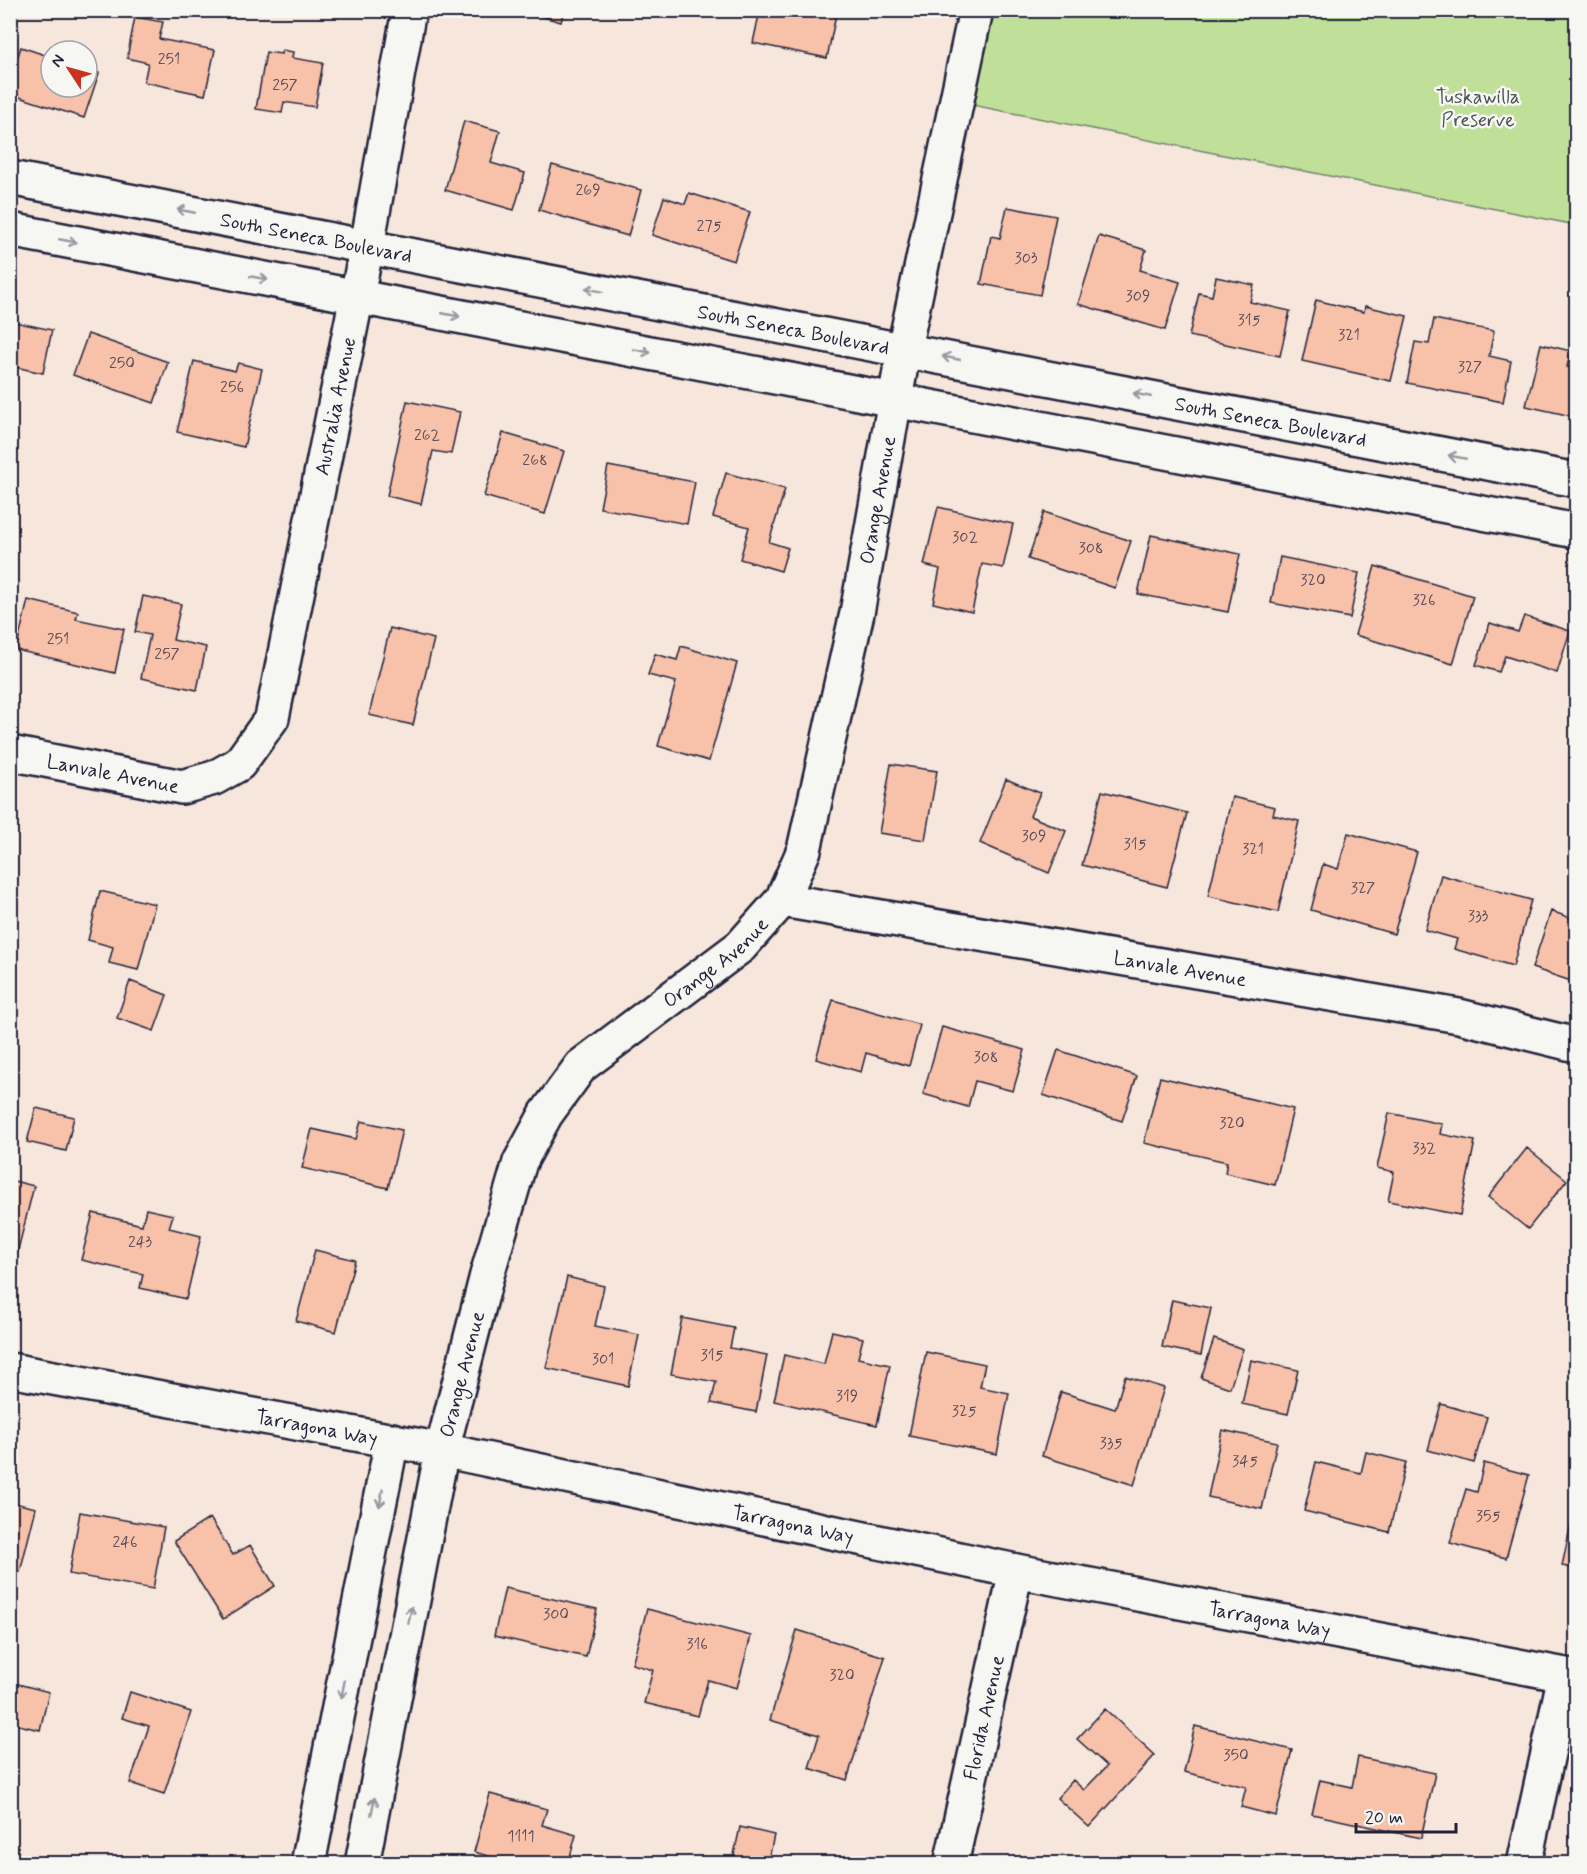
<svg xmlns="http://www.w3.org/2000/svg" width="1587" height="1874" viewBox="0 0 1587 1874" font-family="Mynerve,sans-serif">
	<rect width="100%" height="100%" fill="#f6e6dc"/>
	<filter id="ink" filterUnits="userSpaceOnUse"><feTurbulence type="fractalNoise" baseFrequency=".0167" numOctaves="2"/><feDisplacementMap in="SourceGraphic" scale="12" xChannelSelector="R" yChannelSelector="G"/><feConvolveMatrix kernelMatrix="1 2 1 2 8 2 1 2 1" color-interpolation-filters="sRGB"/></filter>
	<g filter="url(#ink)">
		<path fill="#c0e099" stroke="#71816a" stroke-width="1.5" d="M976 11H1576V225L957 102Z"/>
		<path fill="#f7c1aa" stroke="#22223b" stroke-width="1.5" d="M519 10H564L561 22Z
			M760 10H837L827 58 753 43Z
			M135 17 163 22 159 39 215 50 205 95 144 82 148 63 127 58Z
			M21 47 51 57V87H87V69L99 73 84 118 10 94V79Z
			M282 50 293 52 292 58 323 63 315 107 284 102 282 113 256 109 266 52 281 54Z
			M464 121 500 131 491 163 525 173 514 210 445 190Z
			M552 165 641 190 628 236 539 210Z
			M689 193 750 212 734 261 652 235 664 197 685 204Z
			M1007 207 1056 216 1040 295 981 284 991 236 1000 238Z
			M1099 236 1146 250 1140 270 1180 282 1165 330 1078 304Z
			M1216 277 1254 285 1250 302 1290 311 1280 356 1189 336 1199 293 1212 296Z
			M1316 300 1364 312 1365 306 1407 316 1391 381 1302 361Z
			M1434 319 1494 331 1489 356 1511 361 1503 402 1407 383 1415 342 1429 344Z
			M10 321 52 330 43 373 10 366Z
			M88 334 168 362 154 403 73 375Z
			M1541 344 1571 351 1567 367 1576 369V417L1526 406Z
			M194 361 235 371 238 363 262 369 244 447 177 432Z
			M407 401 460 412 451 454 433 451 421 504 387 496Z
			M503 433 564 451 545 514 484 496Z
			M608 466 695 482 687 524 600 508Z
			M726 473 785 489 769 542 788 548 781 571 740 559 749 527 713 517Z
			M938 507 1013 524 1003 568 982 564 972 612 933 603 940 569 924 565Z
			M1044 512 1131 541 1115 588 1028 559Z
			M1151 535 1240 554 1228 612 1138 594Z
			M1280 557 1359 573 1350 618 1271 603Z
			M1375 566 1473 596 1453 664 1355 635Z
			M143 596 181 604 173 640 206 647 197 690 141 678 150 635 135 632Z
			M28 600 78 612 76 619 124 629 115 673 16 650Z
			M1524 616 1570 631 1557 673 1505 656 1499 672 1476 665 1490 623 1518 632Z
			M390 628 434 639 413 725 369 715Z
			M681 646 737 663 709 761 658 746 676 682 648 675 655 654 677 660Z
			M891 764 937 771 925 840 879 833Z
			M1006 779 1040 793 1030 816 1066 831 1049 873 980 843Z
			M1102 791 1187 813 1167 887 1082 865Z
			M1232 797 1275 807 1273 815 1299 821 1278 912 1208 896Z
			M1348 833 1417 852 1394 934 1311 910 1323 864 1338 869Z
			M1441 875 1531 900 1513 966 1454 949 1457 939 1425 930Z
			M100 891 155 904 138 970 109 963 113 947 88 940Z
			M1551 911 1576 920V966L1571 981 1532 968Z
			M130 981 167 995 154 1031 117 1018Z
			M833 1000 920 1025 909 1066 866 1053 861 1072 816 1059Z
			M942 1027 1025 1050 1013 1091 975 1081 968 1107 923 1094Z
			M1058 1050 1137 1076 1122 1121 1043 1095Z
			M1160 1077 1293 1109 1275 1185 1225 1173 1227 1162 1144 1143Z
			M36 1108 74 1117 66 1151 27 1142Z
			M1389 1113 1442 1124 1440 1134 1475 1141 1460 1215 1388 1201 1394 1172 1377 1168Z
			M361 1121 402 1130 388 1188 302 1168 312 1129 356 1139Z
			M1527 1148 1567 1180 1528 1229 1488 1197Z
			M10 1180 34 1186 15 1262 10 1260Z
			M146 1209 173 1215 169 1228 201 1236 186 1299 140 1288 143 1274 81 1260 93 1213 142 1225Z
			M315 1250 355 1260 336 1332 296 1321Z
			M567 1277 604 1286 595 1326 639 1335 628 1386 546 1368Z
			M1172 1300 1211 1308 1201 1355 1162 1347Z
			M682 1318 734 1328 730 1348 767 1355 756 1412 711 1403 716 1382 671 1374Z
			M832 1331 863 1338 858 1358 890 1365 877 1425 774 1401 784 1355 824 1364Z
			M1214 1339 1243 1349 1230 1388 1201 1378Z
			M926 1352 985 1364 980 1387 1009 1393 997 1454 909 1436Z
			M1251 1360 1298 1370 1288 1414 1242 1404Z
			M1125 1376 1164 1388 1134 1485 1042 1456 1061 1392 1115 1409Z
			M1441 1404 1487 1417 1474 1463 1428 1450Z
			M1222 1430 1277 1442 1262 1509 1208 1497Z
			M1366 1452 1406 1462 1389 1532 1304 1511 1316 1462 1361 1473Z
			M1484 1463 1529 1475 1506 1558 1450 1543 1466 1489 1477 1492Z
			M1576 1500V1569L1562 1566Z
			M10 1502 36 1508 20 1572 10 1569Z
			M80 1512 164 1527 153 1589 69 1574Z
			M210 1518 233 1555 250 1545 275 1586 223 1619 174 1541Z
			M505 1588 597 1609 586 1657 494 1636Z
			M647 1609 751 1636 737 1688 708 1680 698 1716 644 1703 653 1670 632 1664Z
			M797 1630 885 1657 847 1780 809 1768 819 1735 770 1720Z
			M14 1683 49 1692 40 1730 10 1723V1696Z
			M130 1692 191 1712 164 1794 130 1783 149 1726 122 1718Z
			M1105 1709 1155 1755 1089 1827 1057 1798 1073 1780 1084 1790 1107 1766 1077 1739Z
			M1195 1726 1292 1750 1276 1816 1241 1807 1246 1787 1184 1772Z
			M1358 1757 1435 1773 1421 1838 1312 1814 1320 1780 1352 1787Z
			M490 1794 547 1809 542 1825 576 1835 568 1864H505L506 1861 474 1852Z
			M740 1827 774 1835 768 1864H732Z"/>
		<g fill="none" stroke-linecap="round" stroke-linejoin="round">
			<g stroke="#22223b" stroke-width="38">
				<g id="minor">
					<path id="s1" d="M10 178 1576 480"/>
					<path d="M10 230 1576 531"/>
					<path id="s2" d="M10 753 182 787 214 778 239 764 272 718 367 246 409 10"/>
					<path id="s3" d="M782 900 1459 1016 1576 1045"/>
					<path id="s4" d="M10 1370 442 1450 1016 1571 1576 1677"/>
					<path d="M308 1864 392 1440"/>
					<path id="s5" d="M362 1864 442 1450 487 1275 520 1162 546 1114 581 1066 741 946 782 900 804 850 857 613 904 349 976 10"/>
					<path id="s6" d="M951 1864 1016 1571"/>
					<path d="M1524 1864 1565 1675"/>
				</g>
			</g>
			<use href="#minor" stroke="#f6f6f2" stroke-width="33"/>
		</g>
		<defs><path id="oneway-shaft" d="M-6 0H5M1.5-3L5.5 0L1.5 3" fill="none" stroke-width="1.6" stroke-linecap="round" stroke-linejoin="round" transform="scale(1.5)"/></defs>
		<g stroke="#9797a0">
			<use href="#oneway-shaft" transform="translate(186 211) rotate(-169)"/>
			<use href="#oneway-shaft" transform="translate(68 241) rotate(11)"/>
			<use href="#oneway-shaft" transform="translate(259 278) rotate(11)"/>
			<use href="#oneway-shaft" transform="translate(594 290) rotate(-169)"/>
			<use href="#oneway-shaft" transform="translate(451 315) rotate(11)"/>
			<use href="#oneway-shaft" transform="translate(642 351) rotate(11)"/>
			<use href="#oneway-shaft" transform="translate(951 358) rotate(-169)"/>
			<use href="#oneway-shaft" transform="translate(1142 395) rotate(-169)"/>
			<use href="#oneway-shaft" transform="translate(1457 457) rotate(-169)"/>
			<use href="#oneway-shaft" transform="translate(381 1498) rotate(101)"/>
			<use href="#oneway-shaft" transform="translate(410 1615) rotate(-79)"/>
			<use href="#oneway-shaft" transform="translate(343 1689) rotate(101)"/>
			<use href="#oneway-shaft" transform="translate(373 1806) rotate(-79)"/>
		</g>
	</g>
	<g text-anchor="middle" stroke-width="5" stroke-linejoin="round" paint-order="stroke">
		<g font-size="16" fill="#574a57">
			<text x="169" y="64">251</text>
			<text x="285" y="90">257</text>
			<text x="588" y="195">269</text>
			<text x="709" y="231">275</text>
			<text x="1026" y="263">303</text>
			<text x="1138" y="301">309</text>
			<text x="1249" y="325">315</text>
			<text x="1349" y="340">321</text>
			<text x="122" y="368">250</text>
			<text x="1470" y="372">327</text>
			<text x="232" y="392">256</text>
			<text x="427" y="440">262</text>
			<text x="535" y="465">268</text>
			<text x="965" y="542">302</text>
			<text x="1091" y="553">308</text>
			<text x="1313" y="585">320</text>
			<text x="1424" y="605">326</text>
			<text x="58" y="644">251</text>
			<text x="167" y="659">257</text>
			<text x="1034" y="841">309</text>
			<text x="1135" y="849">315</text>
			<text x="1253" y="854">321</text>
			<text x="1363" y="893">327</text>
			<text x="1478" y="921">333</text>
			<text x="986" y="1062">308</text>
			<text x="1232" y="1128">320</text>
			<text x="1424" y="1153">332</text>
			<text x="140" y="1247">243</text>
			<text x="712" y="1360">315</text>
			<text x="603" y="1364">301</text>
			<text x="847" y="1401">319</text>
			<text x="964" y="1416">325</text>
			<text x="1111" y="1448">335</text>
			<text x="1245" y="1466">345</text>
			<text x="1488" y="1521">355</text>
			<text x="125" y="1547">246</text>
			<text x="556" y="1619">300</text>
			<text x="697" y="1649">316</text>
			<text x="842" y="1680">320</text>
			<text x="1236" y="1760">350</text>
			<text x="521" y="1841">1111</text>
		</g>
		<g font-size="20" fill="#4a5252" stroke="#f6f6f2">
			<text x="1478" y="103">Tuskawilla<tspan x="1478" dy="23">Preserve</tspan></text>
		</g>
		<g font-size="20" fill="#22223b" stroke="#f6f6f2">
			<text dy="7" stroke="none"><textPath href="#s1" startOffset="312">South Seneca Boulevard</textPath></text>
			<text dy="7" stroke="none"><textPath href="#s1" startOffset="798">South Seneca Boulevard</textPath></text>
			<text dy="7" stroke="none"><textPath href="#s2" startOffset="612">Australia Avenue</textPath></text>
			<text dy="7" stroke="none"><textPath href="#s1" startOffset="1284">South Seneca Boulevard</textPath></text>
			<text dy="7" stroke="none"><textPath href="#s5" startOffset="1508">Orange Avenue</textPath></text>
			<text dy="7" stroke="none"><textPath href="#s2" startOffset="105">Lanvale Avenue</textPath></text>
			<text dy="7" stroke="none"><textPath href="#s5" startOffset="1004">Orange Avenue</textPath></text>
			<text dy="7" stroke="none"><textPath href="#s3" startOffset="404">Lanvale Avenue</textPath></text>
			<text dy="7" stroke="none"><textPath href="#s5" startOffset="500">Orange Avenue</textPath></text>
			<text dy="7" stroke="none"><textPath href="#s4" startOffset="312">Tarragona Way</textPath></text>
			<text dy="7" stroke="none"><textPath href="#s4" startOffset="798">Tarragona Way</textPath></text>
			<text dy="7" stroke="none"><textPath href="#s4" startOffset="1284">Tarragona Way</textPath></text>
			<text dy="7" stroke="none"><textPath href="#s6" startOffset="150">Florida Avenue</textPath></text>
		</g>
	</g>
	<rect width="1587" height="1874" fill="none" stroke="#f6f6f2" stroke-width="36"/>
	<rect x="18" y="18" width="1551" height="1838" fill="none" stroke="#22223b" stroke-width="2" filter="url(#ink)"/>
	<g transform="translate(69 69) rotate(306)"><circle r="28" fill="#f6f6f2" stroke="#a1a1a9" stroke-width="1.5"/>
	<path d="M0-4.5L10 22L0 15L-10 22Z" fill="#c8321e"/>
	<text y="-9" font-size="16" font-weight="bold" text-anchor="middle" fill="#22223b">N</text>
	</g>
	<path d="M1356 1823v9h100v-9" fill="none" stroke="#22223b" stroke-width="3"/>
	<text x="1365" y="1823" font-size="18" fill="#22223b" stroke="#f6f6f2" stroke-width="4.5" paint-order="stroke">20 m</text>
</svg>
